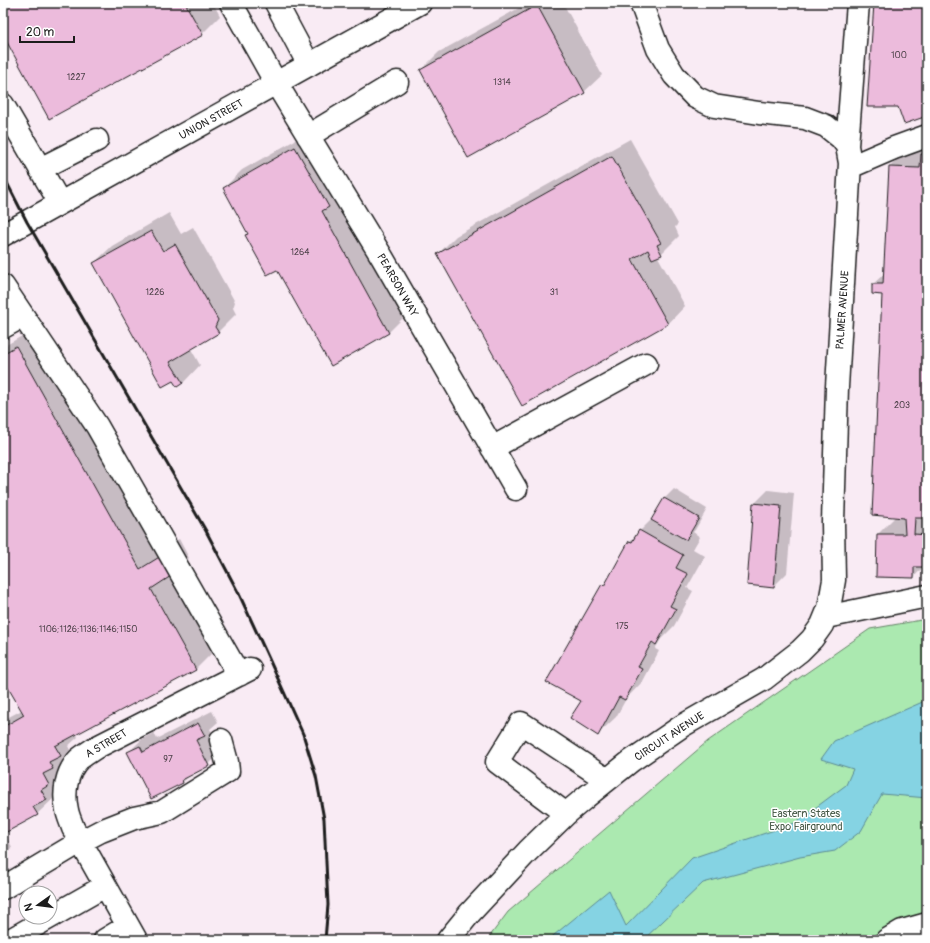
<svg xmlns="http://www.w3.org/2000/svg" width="930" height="943" viewBox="0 0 930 943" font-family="Pangolin,sans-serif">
	<rect width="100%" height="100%" fill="#f9ebf4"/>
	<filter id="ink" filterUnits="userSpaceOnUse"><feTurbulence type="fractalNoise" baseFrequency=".025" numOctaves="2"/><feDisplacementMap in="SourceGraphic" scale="8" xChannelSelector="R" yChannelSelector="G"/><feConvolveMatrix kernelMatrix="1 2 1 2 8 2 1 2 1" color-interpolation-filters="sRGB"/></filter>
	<g filter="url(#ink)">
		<path fill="#abe9b0" stroke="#648266" d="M927 619V940H487L508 912 708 741 870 629Z"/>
		<path fill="#85d3e3" stroke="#5b8a93" d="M927 700V798L882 794 861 831 835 851 800 857 703 883 643 940H548L609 890 626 926 692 858 795 823 846 785 853 769 821 759 834 741Z"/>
		<path fill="#0003" d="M3 3H213L220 16 202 34 3 33Z
			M528 3H563L602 75 584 92 421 70 439 52Z
			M313 130 406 315 389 332 278 268 246 235 249 233 224 188 242 170Z
			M630 139 678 224 675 227 679 236 661 254 657 255 685 306 668 324 438 254 456 236Z
			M907 149 927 150V566H924L914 577 878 534 896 516 883 294 873 284 885 273 890 167Z
			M169 213 181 234 193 227 235 302 233 308 236 314 218 332 191 349 200 365 183 383 94 263 112 246Z
			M34 329 158 552 179 539 189 558 171 575 214 651 196 669 76 733 78 737 68 746 70 750 62 759 66 766 65 781 53 793 55 797 37 814 4 832 12 847 3 857V720L22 710 3 677V347Z
			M674 489 707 509 695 530 693 532 700 537 693 549 705 556 687 588 693 591 674 626 661 639 655 649 659 651 643 681 626 699 616 717 598 734 582 701 603 585 609 578 630 541 654 517 665 498Z
			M768 490 794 493 787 573 773 587 754 504Z
			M212 711 218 722 210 729 222 751 208 765 190 775 183 782 128 753 142 739 154 733 157 739Z"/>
		<path fill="#ecbbdc" stroke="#1c1c1c" d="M3 3H185L203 35 49 119 3 35Z
			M874 3H927V116L904 124 898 107H867Z
			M537 5 585 93 468 158 420 70Z
			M295 147 329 207 322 211 389 333 331 366 277 270 267 275 245 235 248 234 223 188Z
			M921 154 927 155V515H925V518H915L914 534 927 535V567H914V578L876 577 877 534H905L904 518 872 515 882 295 872 294V284H883L889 167 920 168Z
			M612 156 661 243 657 245 662 255 652 259 648 250 632 259 668 324 522 406 437 254Z
			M151 231 163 251 175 244 218 320 215 327 219 333 170 362 183 383 177 387 173 381 162 387 93 263Z
			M16 346 140 569 161 556 171 576 151 589 196 670 55 746 61 756 49 762 53 769 43 774 49 785 41 790 47 800 33 807 38 815 3 834V727L24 715 3 679V354Z
			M664 498 699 518 686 540 651 520Z
			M753 503 781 506 774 588 747 585Z
			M639 530 683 555 676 568 688 574 670 606 676 609 656 645 652 642 638 667 642 669 625 700 619 697 598 736 570 718 581 701 546 682 602 584 604 586 629 541 632 542Z
			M198 723 205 736 196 740 209 766 182 780 183 783 151 799 127 752 140 746 143 752Z"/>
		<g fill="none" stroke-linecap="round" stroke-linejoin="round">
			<g stroke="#1c1c1c" stroke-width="25">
				<path id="minor" d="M231 3 276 83 382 257 516 489
					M276 3 309 65
					M641 3 658 49 674 75 695 97 714 106 759 113 805 118 826 126 841 138 847 146
					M3 105 60 203
					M308 136 397 82
					M850 167 894 148 927 136
					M40 169 97 140
					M3 235 420 3
					M3 286 97 426 239 675
					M3 327 23 316
					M492 448 646 364
					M826 617 927 596
					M566 814 497 762 521 723 607 780
					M3 888 80 842 101 831 134 818 162 812 228 771 227 762 221 740
					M10 940 105 886
					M105 940 128 926
					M136 940 73 828C71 822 68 816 67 810 63 793 66 772 79 759 84 755 89 752 95 748L250 669
					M448 940 470 913 528 851 566 814 586 797 631 761 682 726 764 679 800 651 812 639 822 625 829 608 834 580 833 522 837 387 850 163 847 146 858 3
					M887 940 902 931 927 924"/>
			</g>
			<use href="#minor" stroke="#fff" stroke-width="22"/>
			<path stroke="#1c1c1c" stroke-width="3" d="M3 175 27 222 206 531 239 594 269 659 303 734 316 776 324 819 328 905 325 940"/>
		</g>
	</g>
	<g text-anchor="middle" stroke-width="3" stroke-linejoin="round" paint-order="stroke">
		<g font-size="9" fill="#50444c">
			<text x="899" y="58">100</text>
			<text x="76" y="80">1227</text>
			<text x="502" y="85">1314</text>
			<text x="300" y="255">1264</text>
			<text x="155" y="295">1226</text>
			<text x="554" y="295">31</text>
			<text x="902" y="408">203</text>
			<text x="622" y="629">175</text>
			<text x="88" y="632">1106;1126;1136;1146;1150</text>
			<text x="168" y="762">97</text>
		</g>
		<g font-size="11" fill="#1c1c1c" stroke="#fff">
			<text transform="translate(211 119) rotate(-29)" y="4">UNION STREET</text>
			<text transform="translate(398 285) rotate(60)" y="4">PEARSON WAY</text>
			<text transform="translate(842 310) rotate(-86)" y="4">PALMER AVENUE</text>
			<text transform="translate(669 736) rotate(-33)" y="4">CIRCUIT AVENUE</text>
			<text transform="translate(106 743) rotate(-30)" y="4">A STREET</text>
		</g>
		<g font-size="11" fill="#475a48" stroke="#fff">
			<text x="806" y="817">Eastern States<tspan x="806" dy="13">Expo Fairground</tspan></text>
		</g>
	</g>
	<rect width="930" height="943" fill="none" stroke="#fff" stroke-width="16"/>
	<rect x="8" y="8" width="914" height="927" fill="none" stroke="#1c1c1c" stroke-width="1.5" filter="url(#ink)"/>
	<g transform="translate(38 905) rotate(256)"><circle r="19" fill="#ffffff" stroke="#a4a4a4"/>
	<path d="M0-3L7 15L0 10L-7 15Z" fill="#1c1c1c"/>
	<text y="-6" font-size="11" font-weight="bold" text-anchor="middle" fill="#1c1c1c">N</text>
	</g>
	<path d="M20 36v6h54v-6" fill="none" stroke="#1c1c1c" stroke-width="2"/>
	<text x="26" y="36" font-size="12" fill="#1c1c1c" stroke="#ffffff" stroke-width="3" paint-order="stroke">20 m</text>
</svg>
